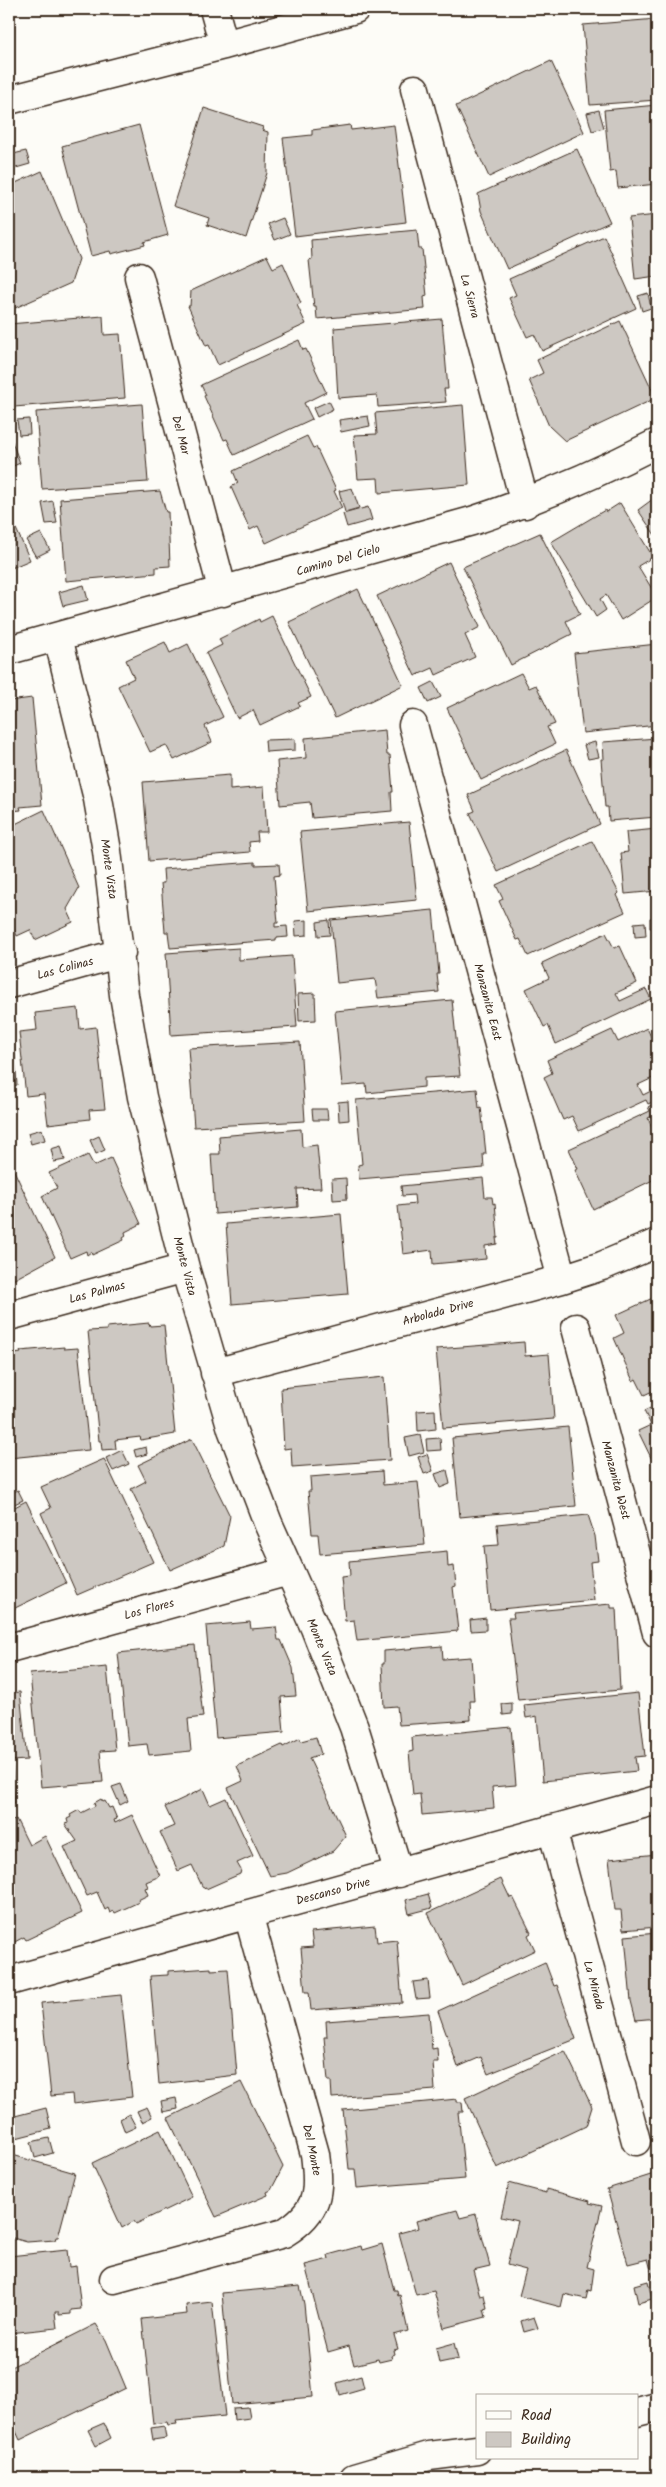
<svg xmlns="http://www.w3.org/2000/svg" width="666" height="2487" viewBox="0 0 666 2487" font-family="Kalam,sans-serif">
	<rect width="100%" height="100%" fill="#fdfcf7"/>
	<filter id="ink" filterUnits="userSpaceOnUse"><feTurbulence type="fractalNoise" baseFrequency=".02" numOctaves="2"/><feDisplacementMap in="SourceGraphic" scale="10" xChannelSelector="R" yChannelSelector="G"/><feConvolveMatrix kernelMatrix="1 2 1 2 8 2 1 2 1" color-interpolation-filters="sRGB"/></filter>
	<g filter="url(#ink)">
		<path fill="#cdc8c2" stroke="#3b2a1e" d="M657 19V100L590 105 583 25Z
			M551 61 584 132 489 177 456 106Z
			M657 105V184L618 188 616 171 610 172 604 110Z
			M204 108 263 127 262 130 268 132 267 173 246 238 207 225 209 218 173 206Z
			M599 110 604 128 592 131 587 113Z
			M139 125 168 235 144 242 145 245 111 254 110 251 91 256 62 146Z
			M350 125 351 130 394 125 406 222 295 236 283 138 312 135V130Z
			M577 149 610 222 507 269 481 211 478 194Z
			M26 151 30 164 9 170V155Z
			M42 171 79 259 71 283 15 308 9 294V186Z
			M657 215V276L635 279 629 218Z
			M283 218 290 234 275 240 268 224Z
			M417 230 419 249H422L427 296 424 297 425 309 317 319 316 307H314L309 260 312 259 311 240Z
			M604 236 636 308 542 351 534 334 527 337 509 298 516 295 509 279Z
			M267 256 273 268 283 263 301 303 297 305 306 324 218 365 209 345 206 346 188 306H190L191 291Z
			M648 293 651 308 642 311 638 296Z
			M103 316 104 335 120 334 125 398 14 407 9 324Z
			M442 319 448 389H444L446 402 378 407 377 395 338 398 334 328Z
			M620 321 656 398 565 441 549 426 529 380 543 373 537 360Z
			M299 340 303 350 306 349 326 392 304 403 312 419 234 455 227 439 224 440 204 396 206 395 201 385Z
			M329 401 333 409 317 417 313 408Z
			M142 404 148 482 42 489 36 412Z
			M463 405 469 485 379 493 378 478 358 479 354 435 377 434 375 413Z
			M368 416 370 426 341 432 339 420Z
			M29 419 30 434 19 435 17 420Z
			M9 434 20 463 9 468Z
			M307 436 313 448 316 447 336 490 334 491 342 508 266 543 258 526 250 530 231 487 238 483 233 471Z
			M352 488 359 508 345 512 339 491Z
			M160 491 166 512H168L170 566 156 567V573L66 581 60 499Z
			M657 496V538L638 510Z
			M53 501 57 523 46 524 42 503Z
			M620 503 653 557 638 566 657 597 621 620 606 595 600 599 606 610 596 617 551 542 605 510 606 512Z
			M368 507 372 520 347 527 343 514Z
			M9 513 30 560 9 569Z
			M41 533 50 550 36 557 26 540Z
			M540 533 580 614 566 621 572 634 511 665 463 567Z
			M449 562 480 627 465 635 475 657 436 675 433 668 415 676 377 596Z
			M84 585 88 600 63 606 59 592Z
			M358 589 403 685 335 718 289 622Z
			M272 616 311 697 298 703 300 706 260 725 253 710 237 718 206 653 222 645 219 639 259 619 260 622Z
			M165 642 170 653 188 644 223 717 205 726 212 742 174 760 166 745 150 752 118 686 134 678 126 660Z
			M657 644V725L583 733 574 653Z
			M521 673 529 688 536 685 555 724 547 727 555 744 481 780 447 708Z
			M433 682 441 697 428 703 421 688Z
			M32 698 42 805 20 807 21 810 11 811 9 808V701Z
			M385 730 387 755H390L393 792H391L392 811 312 818 310 802 280 805 277 761 306 758 305 738Z
			M657 738V817L609 821 608 807H605L601 759H604L603 742Z
			M295 739V750L266 752 265 740Z
			M595 742 599 757 588 759 584 745Z
			M566 750 600 824 498 872 470 813 475 811 468 795Z
			M230 775V790L264 787 267 832H257L258 841 249 842 250 852 149 861 143 782Z
			M44 810 79 888 67 909 73 922 35 940 30 930 17 936 9 919V827Z
			M409 822 417 900 308 911 300 832Z
			M657 829V891L625 894 621 853 628 852 626 832Z
			M592 841 619 893 617 895 625 912 528 956 520 939 517 940 499 901 503 899 496 885Z
			M255 862V865L279 864 280 875 274 876 278 923H275V927L287 926 288 937 276 938V940L170 948 168 932H165L161 883H164L163 869Z
			M433 910 439 974H437L439 992 378 998 375 979 337 983 331 920Z
			M650 918H657V928H650Z
			M307 920V935L296 936 295 921Z
			M329 920 330 935 318 936 317 922Z
			M645 922 646 936 635 937 634 923Z
			M606 933 614 948 620 946 637 983 616 993 620 1001 646 989 651 999 556 1044 548 1025 544 1027 526 989 549 978 542 963Z
			M657 937V998H656L652 938Z
			M239 948V960L292 956 297 1027 171 1035 166 953Z
			M315 993 316 1020 299 1021 298 994Z
			M452 1000 460 1076 424 1078V1087L367 1093 366 1084 342 1086 335 1011Z
			M78 1008 80 1029 96 1027 105 1109 89 1110 90 1119 48 1124 44 1094 26 1096 19 1032 37 1030 35 1013Z
			M647 1028 657 1050V1076L638 1085 643 1095 655 1089 657 1100 648 1104 646 1100 579 1131 572 1116 563 1120 544 1077 552 1073 547 1060 612 1030 618 1042Z
			M300 1042 305 1121 194 1127 188 1048Z
			M9 1043H14L17 1085 9 1087Z
			M477 1089 479 1108 481 1107 486 1154H483L484 1168 359 1179 358 1165 362 1164 356 1100Z
			M348 1101 349 1120 339 1121 338 1102Z
			M657 1102V1114L648 1118 654 1133 657 1131V1178L593 1209 575 1170 578 1169 569 1149 650 1111 648 1107Z
			M312 1109H327L328 1120H313Z
			M42 1129 45 1140 31 1144 28 1133Z
			M301 1129 302 1147 317 1145 321 1188 297 1189 298 1207 215 1214 211 1154H220L219 1136Z
			M99 1136 105 1150 96 1154 90 1140Z
			M61 1146 65 1160 54 1162 51 1149Z
			M88 1155 94 1166 111 1158 141 1224 125 1232 126 1236 123 1238 124 1240 92 1255 91 1252 87 1255 86 1251 70 1258 42 1196 57 1188 49 1173Z
			M9 1160 55 1257 9 1282Z
			M346 1178 347 1199 333 1200 332 1179Z
			M483 1178 485 1197H492L493 1204 495 1203 498 1238H496L497 1244 485 1246 486 1259 433 1264 432 1250 403 1254 398 1206 415 1204 414 1195 402 1196 401 1186Z
			M341 1214 348 1294 232 1304 226 1224Z
			M657 1296V1389L644 1395 636 1379 633 1381 614 1338 624 1333 616 1315Z
			M149 1323 150 1326 164 1325 175 1434 141 1440 140 1437 115 1440 116 1449 102 1450 101 1441H99L88 1331 107 1330V1327Z
			M524 1342 525 1356 549 1354 554 1419 443 1428 436 1349Z
			M64 1347V1349L78 1348 89 1450 9 1458V1355L21 1353 20 1351Z
			M384 1377 390 1460 292 1467 291 1448 284 1449 281 1388Z
			M657 1405V1470L638 1431 651 1425 644 1411Z
			M435 1410 436 1429 418 1431 417 1411Z
			M568 1427 576 1506 460 1517 452 1438Z
			M420 1435 424 1452 409 1456 405 1438Z
			M440 1438 441 1450 427 1451 426 1439Z
			M192 1439 230 1516 224 1546 170 1570 131 1489 146 1481 138 1465Z
			M146 1447 147 1454 136 1457 134 1450Z
			M122 1450 129 1464 113 1471 106 1458Z
			M427 1454 433 1471 424 1474 418 1457Z
			M104 1459 153 1562 77 1595 41 1513 51 1508 41 1487Z
			M447 1470 450 1484 440 1488 435 1474Z
			M382 1471 383 1485 418 1482 425 1545 320 1554 318 1534H312L308 1491H311L310 1477Z
			M18 1490 23 1500 10 1506 9 1494Z
			M26 1501 66 1583 9 1611V1510Z
			M588 1515 595 1536 598 1561 590 1562 594 1600 490 1610 484 1546 499 1545 497 1524Z
			M447 1551 448 1567 454 1566 456 1586 453 1587 458 1631 357 1641 354 1620 345 1621 341 1577 350 1576 349 1561Z
			M611 1604V1608H616L620 1690 518 1700 508 1618H514L513 1613Z
			M486 1618V1630L471 1631 470 1620Z
			M250 1622 251 1629 276 1627 278 1640H281L293 1668 296 1696 281 1697 284 1732 216 1738 206 1626Z
			M195 1645 203 1717 188 1719 191 1751 149 1755 147 1744 128 1746 118 1653Z
			M442 1646 443 1659 471 1657 474 1701H470L471 1720 399 1725 397 1706 384 1707 382 1664H384V1651Z
			M107 1667 115 1750 100 1751 103 1782 41 1787 30 1674Z
			M20 1692 27 1760 11 1761 15 1803H9V1693Z
			M638 1693 645 1756 635 1757 637 1771 543 1781 537 1716 526 1718 524 1705Z
			M512 1703V1714L503 1715 502 1704Z
			M511 1727 516 1785 492 1787 494 1808 422 1815 420 1794 413 1795 409 1752 413 1751 412 1737Z
			M316 1737 321 1754 309 1758 346 1836 333 1851 287 1873 270 1876 228 1788 243 1781 237 1766 282 1745 283 1747 300 1738 301 1741Z
			M121 1784 128 1801 120 1805 112 1787Z
			M203 1789 210 1805 226 1798 253 1856 237 1863 241 1870 240 1874 206 1889V1887L203 1888 192 1865 178 1871 160 1832 174 1826 165 1807Z
			M101 1799 103 1802 105 1801 109 1808 112 1807 117 1819 114 1820 115 1823 132 1815 160 1876 146 1882 148 1887 145 1888 148 1895 138 1900 139 1902 115 1913 114 1911 110 1913 108 1908 105 1910 97 1892 87 1896 64 1847 77 1841 65 1824 68 1823 67 1819 71 1817 70 1815 79 1810 81 1813 95 1806 94 1803Z
			M16 1819 29 1845 45 1836 82 1913 26 1940 24 1937 9 1945V1823Z
			M657 1854V1927L623 1930 621 1910H615L609 1859Z
			M501 1879 510 1898 513 1897 531 1933 528 1935 535 1950 462 1985 428 1913Z
			M428 1894 432 1908 409 1914 406 1900Z
			M375 1926 377 1942 397 1940 402 2003 311 2010 309 1992H305L301 1948 313 1947 311 1932Z
			M657 1933V2018L636 2020 631 2001 625 1936Z
			M545 1962 554 1986 557 1985 576 2039 488 2074 481 2057 458 2067 438 2011Z
			M211 1968V1970L228 1969 237 2075 159 2084 150 1976 168 1975V1971Z
			M428 1980 430 1998 416 1999 413 1982Z
			M121 1995 132 2097 73 2104 72 2094 51 2096 41 2003Z
			M429 2013 432 2049 437 2048 438 2062H433L435 2090 332 2098 331 2081H328L324 2037H327L326 2021Z
			M565 2051 592 2107 586 2126 497 2168 465 2098Z
			M241 2082 283 2167 271 2190 267 2192 268 2195 216 2217 168 2118Z
			M176 2098 178 2109 163 2112 161 2101Z
			M457 2099V2102H462L463 2112H458L465 2179 357 2188 355 2169H349L343 2110Z
			M147 2107 152 2117 142 2122 137 2111Z
			M46 2108 51 2129 16 2138 11 2117Z
			M129 2114 136 2127 125 2132 120 2119Z
			M160 2130 192 2197 136 2224 134 2221 122 2228 92 2163Z
			M49 2138 53 2153 35 2158 31 2142Z
			M9 2154 75 2173 58 2237H56L55 2240 27 2242 9 2237Z
			M657 2173V2285H655L648 2259 628 2264 607 2189Z
			M509 2183 546 2193V2189L590 2201 589 2203 602 2206 587 2267 594 2269 591 2291 588 2290 586 2299 564 2294 561 2307 519 2296 526 2270 507 2265 518 2221 501 2217Z
			M457 2210 460 2218 476 2214 490 2266 473 2270 480 2296 484 2295 487 2308 484 2309 486 2317 444 2328 434 2291 416 2295 399 2233 418 2228 416 2221Z
			M382 2244 394 2290H397L398 2296 400 2295 408 2331 394 2335 398 2349 394 2350 395 2354 391 2356 392 2359 379 2362 378 2359 354 2365 349 2346 328 2352 305 2265 329 2259 328 2255 361 2246 362 2250Z
			M67 2250 69 2267 76 2266 81 2309 71 2310V2314L59 2315V2312H55L57 2328 9 2333V2256Z
			M648 2281 652 2299 638 2303 634 2285Z
			M300 2286 304 2304 313 2397 232 2404 222 2293Z
			M212 2302 225 2416 176 2421 177 2424 168 2425 167 2422 153 2424 142 2319 187 2314 186 2305Z
			M534 2317 538 2328 524 2332 521 2321Z
			M96 2324 106 2340 126 2388 20 2440 9 2416V2368Z
			M454 2343 458 2359 439 2363 436 2348Z
			M361 2376 364 2388 340 2395 337 2383Z
			M248 2407 250 2418 234 2420 233 2408Z
			M104 2423 111 2438 96 2446 88 2430Z
			M164 2426 166 2438 153 2440 151 2428Z"/>
		<g fill="none" stroke-linecap="round" stroke-linejoin="round">
			<g stroke="#3b2a1e" stroke-width="31">
				<path id="minor" d="M214 9 224 45
					M415 89 525 504
					M9 100 224 45 355 9
					M139 277 223 592
					M58 637 98 799 107 851 124 995 142 1097 185 1268 232 1429 268 1523 315 1628 354 1727 399 1873
					M9 650 472 521C536 500 597 474 657 443
					M413 725 562 1279
					M9 984 121 953
					M9 1316 185 1268
					M576 1328 657 1633
					M215 1373 562 1279 602 1266 657 1243
					M9 1648 289 1571
					M552 1829 636 2141
					M9 1981 657 1800
					M114 2279 284 2233C319 2211 320 2193 315 2154L248 1914
					M637 2412 657 2407
					M354 2478 429 2456 477 2450"/>
			</g>
			<use href="#minor" stroke="#fdfcf7" stroke-width="28"/>
		</g>
	</g>
	<g text-anchor="middle" stroke-width="4.5" stroke-linejoin="round" paint-order="stroke">
		<g font-size="12" fill="#3b2a1e" stroke="#fdfcf7">
			<text transform="translate(470 296) rotate(75)" y="4">La Sierra</text>
			<text transform="translate(181 435) rotate(75)" y="4">Del Mar</text>
			<text transform="translate(338 560) rotate(-16)" y="4">Camino Del Cielo</text>
			<text transform="translate(109 869) rotate(82)" y="4">Monte Vista</text>
			<text transform="translate(65 968) rotate(-15)" y="4">Las Colinas</text>
			<text transform="translate(488 1002) rotate(75)" y="4">Manzanita East</text>
			<text transform="translate(185 1266) rotate(75)" y="4">Monte Vista</text>
			<text transform="translate(97 1292) rotate(-15)" y="4">Las Palmas</text>
			<text transform="translate(438 1312) rotate(-15)" y="4">Arbolada Drive</text>
			<text transform="translate(616 1480) rotate(75)" y="4">Manzanita West</text>
			<text transform="translate(149 1609) rotate(-15)" y="4">Los Flores</text>
			<text transform="translate(322 1647) rotate(67)" y="4">Monte Vista</text>
			<text transform="translate(333 1891) rotate(-15)" y="4">Descanso Drive</text>
			<text transform="translate(594 1985) rotate(75)" y="4">La Mirada</text>
			<text transform="translate(312 2150) rotate(78)" y="4">Del Monte</text>
		</g>
	</g>
	<rect width="666" height="2487" fill="none" stroke="#fdfcf7" stroke-width="30"/>
	<rect x="15" y="15" width="636" height="2457" fill="none" stroke="#3b2a1e" stroke-width="2" filter="url(#ink)"/>
	<rect x="476" y="2394" width="162" height="65" fill="#fdfcf7" stroke="#afa8a0"/>
	<rect x="486" y="2411" width="25" height="8" fill="#fdfcf7" stroke="#afa8a0"/>
	<text x="521" y="2420" font-size="15" fill="#3b2a1e">Road</text>
	<rect x="486" y="2432" width="25" height="15" fill="#cdc8c2" stroke="#afa8a0"/>
	<text x="521" y="2444" font-size="15" fill="#3b2a1e">Building</text>
</svg>
